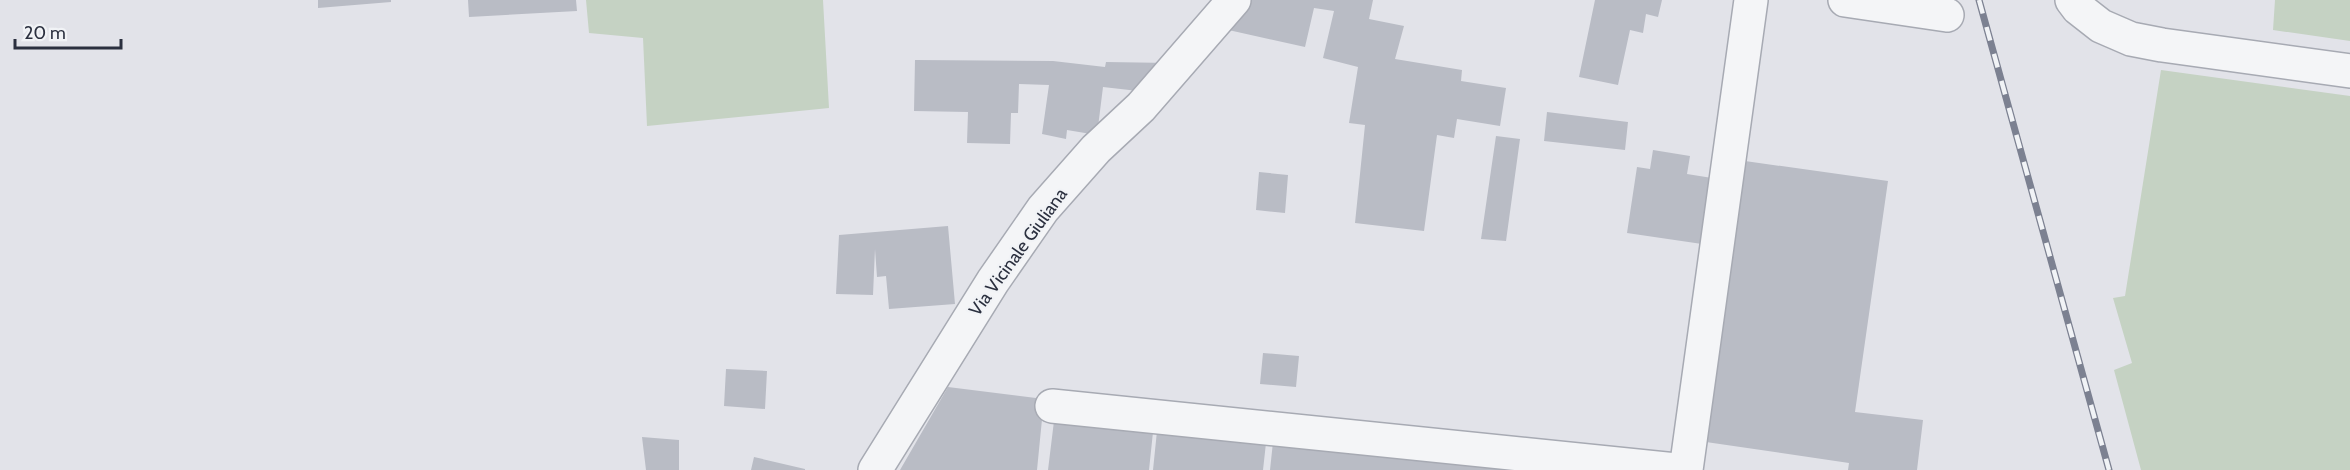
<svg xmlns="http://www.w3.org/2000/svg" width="2350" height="470" viewBox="0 0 2350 470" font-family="Cabin,sans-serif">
	<rect width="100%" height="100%" fill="#e2e3e9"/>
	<path fill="#c5d2c3" d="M586 0H823L829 108 647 126 643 38 589 33Z
		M2275 0H2350V41L2273 30Z
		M2161 70 2350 96V470H2141L2114 370 2132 363 2113 298 2125 296Z"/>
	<path fill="#b9bcc5" d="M318 0H391V2L318 8Z
		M468 0H576L577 11 469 17Z
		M1251 0H1373L1369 19 1404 26 1395 59 1462 70 1461 81 1506 88 1500 126 1457 119 1454 138 1437 135 1424 231 1355 223 1365 125 1349 123 1358 67 1323 58 1334 11 1314 8 1305 47 1224 29Z
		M1595 0H1662L1658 17 1646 14 1643 33 1630 30 1618 85 1579 77Z
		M915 60 1053 61 1105 67 1106 62 1171 63 1147 92 1103 87 1097 135 1067 130 1066 139 1042 134 1049 85 1019 84 1018 113H1011L1010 144 967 143 968 112 914 111Z
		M1547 112 1628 122 1625 150 1544 141Z
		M1496 136 1520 139 1506 241 1481 239Z
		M1653 150 1690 156 1687 174 1712 178 1702 244 1627 233 1637 167 1650 169Z
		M1745 161 1888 181 1855 412 1923 420 1917 470H1848L1849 463 1706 442Z
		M1259 172 1288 175 1285 213 1256 210Z
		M948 226 955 304 889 309 886 276 877 277 875 249 873 295 836 294 839 235Z
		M1263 353 1299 356 1296 387 1260 384Z
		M726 369 767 371 765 409 724 406Z
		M948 387 1044 399 1037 470H900Z
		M1054 421 1153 432 1149 470H1048Z
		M1157 431 1266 443 1263 470H1153Z
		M642 437 679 440V470H646Z
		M1273 442 1542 470H1270Z
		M754 457 805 469V470H751Z"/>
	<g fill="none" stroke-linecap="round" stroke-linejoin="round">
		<g stroke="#a7aab3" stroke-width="36">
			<path id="minor" d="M1845 0 1947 15
				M2072 0 2078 8 2101 26 2131 39 2162 45 2350 71
				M1052 406 1676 470
				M875 470 993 281 1043 209 1096 149 1141 107 1234 0
				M1686 470 1751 0"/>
		</g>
		<use href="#minor" stroke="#f4f5f7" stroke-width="33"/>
		<g stroke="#7c8191" stroke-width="7">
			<path id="rail" d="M1979 0 2109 470"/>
		</g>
		<use href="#rail" stroke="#f1f3f6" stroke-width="4.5" stroke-dasharray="14" stroke-linecap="butt"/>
	</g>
	<g text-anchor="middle" stroke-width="4.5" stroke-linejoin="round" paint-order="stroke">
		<g font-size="18" fill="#2b303f" stroke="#f1f3f6">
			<text transform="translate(1018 252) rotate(-54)" y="6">Via Vicinale Giuliana</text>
		</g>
	</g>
	<path d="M15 39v9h106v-9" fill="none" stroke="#2b303f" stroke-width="3"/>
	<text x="24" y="39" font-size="18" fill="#2b303f" stroke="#f1f3f6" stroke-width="4.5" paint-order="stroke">20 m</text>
</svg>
